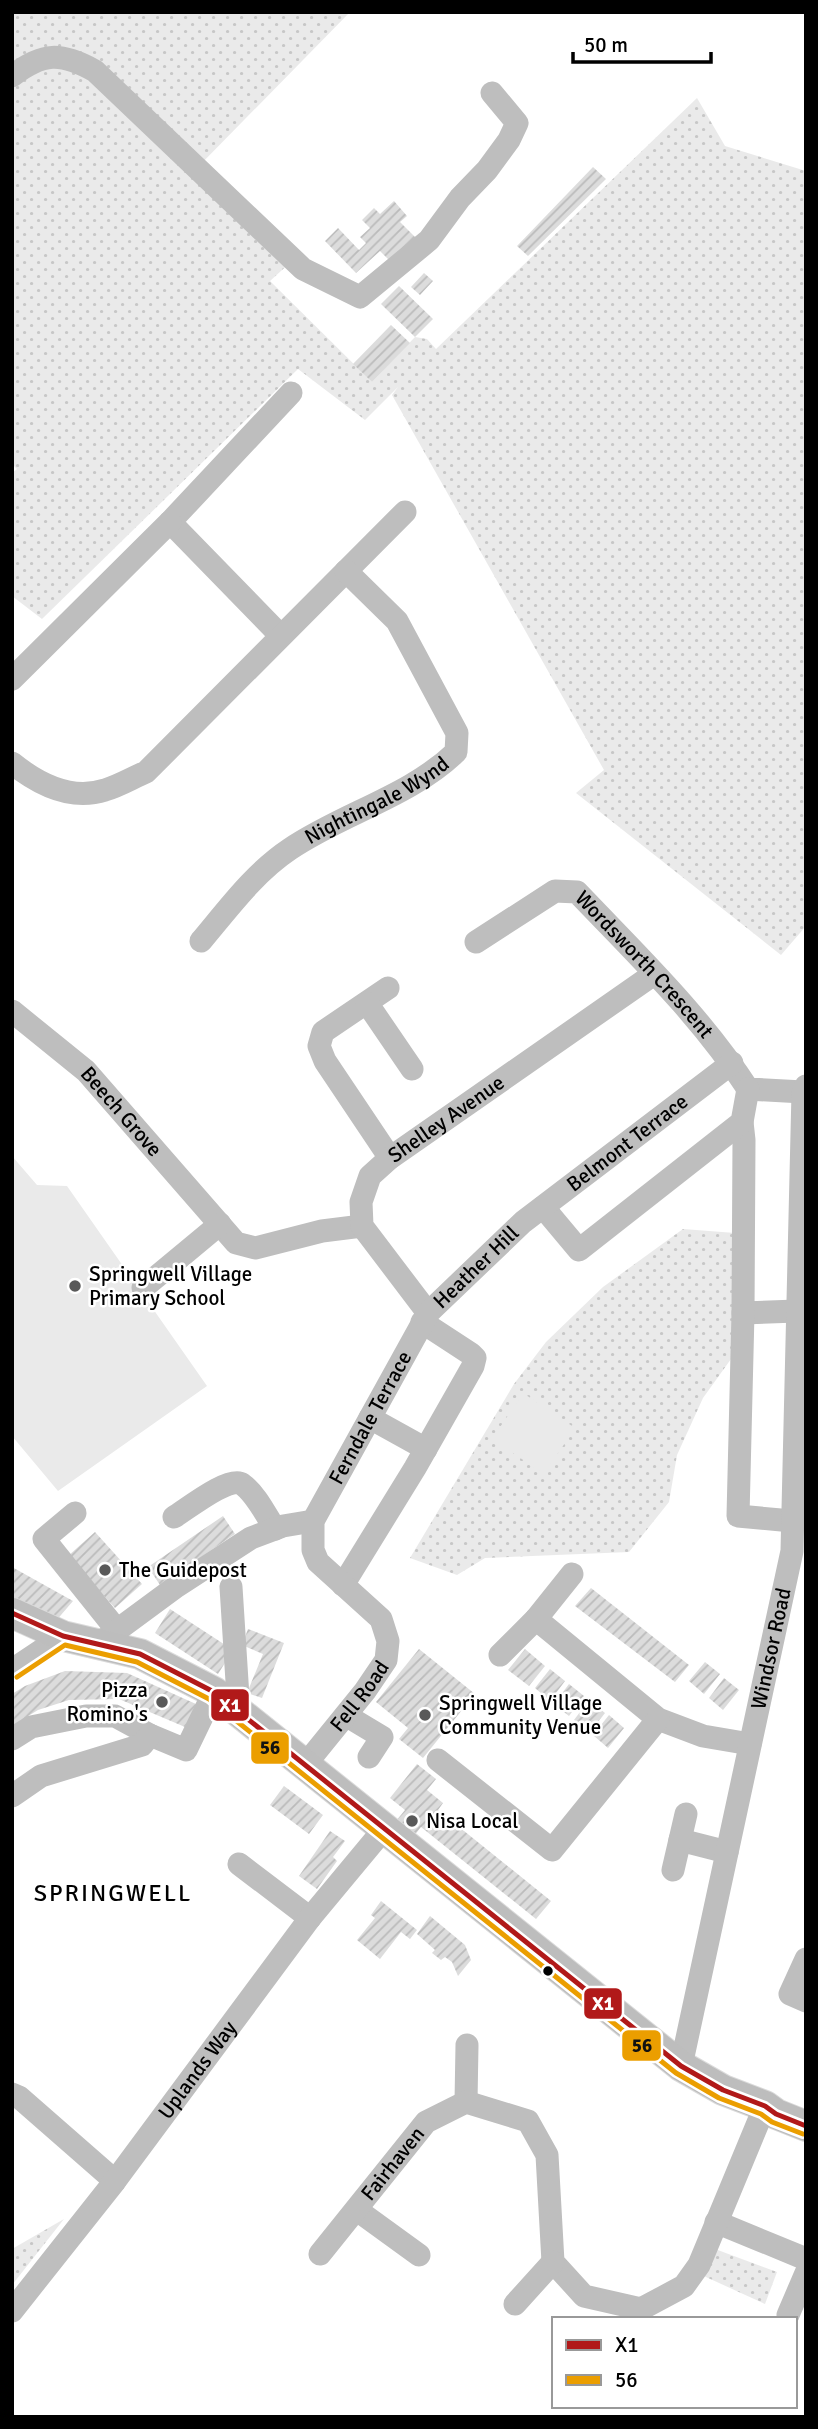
<svg xmlns="http://www.w3.org/2000/svg" width="818" height="2429" viewBox="0 0 818 2429" font-family="Signika,sans-serif">
	<defs>
		<pattern id="green-dots" width="8" height="8" patternUnits="userSpaceOnUse" patternTransform="scale(1.75)"><rect width="8" height="8" fill="#eaeaea"/><path d="M2 2h.1M6 6h.1" fill="none" stroke="#c7c7c7" stroke-width="1.8" stroke-linecap="round"/></pattern>
		<pattern id="building-hatch" width="6" height="6" patternUnits="userSpaceOnUse" patternTransform="scale(1.75)"><rect width="6" height="6" fill="#dcdcdc"/><path d="M-1 1l2-2M0 6l6-6M5 7l2-2" fill="none" stroke="#bbb"/></pattern>
	</defs>
	<rect width="100%" height="100%" fill="#fff"/>
	<path fill="url(#green-dots)" d="M12 12H350L197 168 293 260 270 281 372 382 415 337 427 339 436 349 697 98 725 146 806 171V926L781 955 576 793 604 770 392 395 398 387 365 420 298 369 42 619 12 596V473L17 469 12 464Z
		M683 1229 735 1233 731 1359 703 1398 677 1455 669 1502 629 1552 485 1558 457 1575 410 1558 514 1384 546 1342 603 1287Z
		M64 2219 12 2285V2249Z
		M707 2246 777 2272 765 2304 695 2272Z"/>
	<path fill="#eaeaea" d="M12 1156 37 1185 67 1186 207 1386 58 1491 12 1436Z
		M523 1393 575 1428 544 1474 492 1439Z"/>
	<path fill="url(#building-hatch)" d="M593 167 606 179 528 256 517 246Z
		M394 201 407 216 400 222 418 240 393 264 380 251 356 273 325 241 338 228 359 250 366 243 360 237 370 228 362 220 374 208 380 214Z
		M424 273 433 281 420 295 411 287Z
		M399 286 433 319 415 337 381 304Z
		M391 325 410 343 372 382 353 364Z
		M223 1516 235 1534 160 1585 148 1567Z
		M95 1532 142 1584 115 1608 68 1556Z
		M12 1567 73 1601 55 1622 12 1597Z
		M591 1588 689 1665 675 1682 575 1606Z
		M170 1609 233 1650 218 1674 155 1633Z
		M248 1629 284 1643 262 1698 247 1693 263 1654 242 1645Z
		M419 1649 475 1694 423 1758 399 1739 408 1728 376 1702Z
		M525 1649 545 1666 529 1686 508 1670Z
		M705 1662 720 1674 704 1694 689 1681Z
		M550 1669 565 1681 550 1701 535 1688Z
		M65 1671 127 1673 196 1704 185 1727 119 1699 69 1700 38 1710 12 1726V1694L25 1686Z
		M724 1678 739 1690 723 1710 709 1698Z
		M569 1684 584 1696 569 1716 554 1704Z
		M589 1700 605 1713 589 1733 574 1720Z
		M609 1715 624 1728 608 1748 593 1735Z
		M417 1764 436 1779 427 1790 443 1803 438 1810 551 1901 536 1919 421 1827 414 1836 396 1821 405 1810 390 1798Z
		M284 1786 323 1815 309 1834 270 1805Z
		M330 1831 345 1841 333 1857 337 1861 317 1889 299 1876Z
		M381 1901 417 1930 410 1939 401 1932 380 1959 357 1940 375 1918 371 1915Z
		M430 1916 465 1945 471 1960 458 1976 452 1962 445 1957 441 1960 432 1953 435 1950 417 1934Z"/>
	<g fill="none" stroke-linecap="round" stroke-linejoin="round">
		<g stroke="#dbdbdb" stroke-width="32">
			<path id="major" d="M12 1613 63 1636 140 1654 214 1692 681 2066 723 2090 765 2106 776 2114 806 2126"/>
		</g>
		<g stroke="#bebebe" stroke-width="23">
			<path d="M12 76C43 52 61 52 95 71L303 269 360 297 429 240 460 198 487 170 509 140 517 123 492 93"/>
			<path d="M281 636 170 522 291 393"/>
			<path d="M12 679 170 522"/>
			<path d="M12 763C38 784 71 801 105 790 119 786 132 778 146 772L405 512"/>
			<path id="s1" d="M201 941C228 909 254 873 290 849 343 813 409 797 456 752L457 733 397 621 346 571"/>
			<path id="s2" d="M476 942 555 891 577 892C637 955 700 1015 748 1089L803 1092"/>
			<path d="M388 988 323 1032 319 1046 325 1061 390 1158"/>
			<path d="M367 1003 412 1069"/>
			<path id="s3" d="M12 1011 86 1071 236 1243 255 1248 322 1231 362 1226"/>
			<path d="M742 1122 744 1140 743 1313 797 1311"/>
			<path d="M543 1207 579 1250 742 1122 748 1089"/>
			<path d="M143 1288 220 1224"/>
			<path id="s4" d="M428 1313 362 1226 361 1202 370 1176 390 1158 654 974"/>
			<path d="M743 1313 738 1516 792 1521"/>
			<path d="M370 1418 426 1449"/>
			<path d="M75 1513 44 1539 116 1629"/>
			<path d="M174 1517C187 1509 230 1475 242 1484 256 1494 266 1515 275 1529"/>
			<path d="M343 1585 415 1468 473 1366 475 1358 471 1354 422 1322"/>
			<path d="M231 1587 239 1713"/>
			<path d="M536 1619 572 1574"/>
			<path d="M97 1645 177 1586 251 1538 283 1526 313 1521"/>
			<path d="M500 1655 536 1619 658 1719 703 1736 750 1744"/>
			<path d="M12 1670 63 1636"/>
			<path d="M347 1716 382 1737 369 1757"/>
			<path d="M12 1739 31 1727 86 1716H115L150 1735 186 1750 214 1692"/>
			<path d="M438 1760 552 1850 658 1719"/>
			<path id="s5" d="M305 1765 365 1691 386 1660 388 1641 381 1619 318 1562 313 1550V1521L428 1313 523 1222 732 1063"/>
			<path d="M12 1796 41 1776 142 1745 150 1735"/>
			<path d="M680 1840 727 1852"/>
			<path d="M239 1864 310 1918"/>
			<path d="M673 1870 686 1814"/>
			<path d="M806 1959 790 1994 806 2001"/>
			<path id="s6" d="M681 2066 792 1551 803 1092 806 1086"/>
			<path d="M12 2094 19 2097 115 2181"/>
			<path d="M466 2102 467 2045"/>
			<path d="M357 2210 419 2255"/>
			<path d="M716 2222 806 2259"/>
			<path id="s7" d="M320 2254 426 2122 466 2102 528 2121 547 2155 553 2262 584 2296 641 2309 684 2286 699 2265 765 2106"/>
			<path d="M515 2304 553 2262"/>
			<path id="s8" d="M12 2311 115 2181 310 1918 384 1829"/>
			<path d="M788 2315 806 2273"/>
		</g>
		<use href="#major" stroke="#bdbdbd" stroke-width="30"/>
		<g stroke="#fff" stroke-width="10">
			<path id="bus-1" d="M12 1613 63 1636 140 1654 214 1692 681 2066 723 2090 765 2106 776 2114 806 2126"/>
		</g>
		<g stroke="#fff" stroke-width="10">
			<path id="bus-2" d="M17 1677 65 1645 137 1662 209 1699 676 2073 719 2098 761 2114 772 2122 803 2134"/>
		</g>
		<use href="#bus-1" stroke="#b11919" stroke-width="5"/>
		<use href="#bus-2" stroke="#eb9e00" stroke-width="5"/>
	</g>
	<g fill="#595959" stroke="#fff" stroke-width="2.5">
		<circle cx="75" cy="1286" r="7"/>
		<circle cx="105" cy="1570" r="7"/>
		<circle cx="162" cy="1702" r="7"/>
		<circle cx="425" cy="1715" r="7"/>
		<circle cx="412" cy="1821" r="7"/>
	</g>
	<circle fill="#000" stroke="#fff" stroke-width="2.5" cx="548" cy="1971" r="6"/>
	<g text-anchor="middle" stroke-width="5" stroke-linejoin="round" paint-order="stroke">
		<g font-size="21" fill="#000" stroke="#fff">
			<text dy="7" stroke="none"><textPath href="#s1" startOffset="228">Nightingale Wynd</textPath></text>
			<text dy="7" stroke="none"><textPath href="#s2" startOffset="215">Wordsworth Crescent</textPath></text>
			<text dy="7" stroke="none"><textPath href="#s3" startOffset="149">Beech Grove</textPath></text>
			<text dy="7" stroke="none"><textPath href="#s4" startOffset="256">Shelley Avenue</textPath></text>
			<text dy="7" stroke="none"><textPath href="#s5" startOffset="802">Belmont Terrace</textPath></text>
			<text dy="7" stroke="none"><textPath href="#s5" startOffset="606">Heather Hill</textPath></text>
			<text dy="7" stroke="none"><textPath href="#s5" startOffset="420">Ferndale Terrace</textPath></text>
			<text dy="7" stroke="none"><textPath href="#s6" startOffset="427">Windsor Road</textPath></text>
			<text dy="7" stroke="none"><textPath href="#s5" startOffset="88">Fell Road</textPath></text>
			<text dy="7" stroke="none"><textPath href="#s8" startOffset="304">Uplands Way</textPath></text>
			<text dy="7" stroke="none"><textPath href="#s7" startOffset="116">Fairhaven</textPath></text>
		</g>
		<g font-size="21" fill="#000" stroke="#fff" text-anchor="start">
			<text x="89" y="1281">Springwell Village<tspan x="89" dy="24">Primary School</tspan></text>
			<text x="119" y="1577">The Guidepost</text>
			<text x="148" y="1697" text-anchor="end">Pizza<tspan x="148" dy="24">Romino's</tspan></text>
			<text x="439" y="1710">Springwell Village<tspan x="439" dy="24">Community Venue</tspan></text>
			<text x="426" y="1828">Nisa Local</text>
		</g>
		<g font-size="24" letter-spacing="2" fill="#000" stroke="#fff">
			<text x="113" y="1901">SPRINGWELL</text>
		</g>
	</g>
	<g stroke="#fff" stroke-width="2.5">
		<rect x="210" y="1688" width="40" height="34" rx="7" fill="#b11919"/>
		<rect x="250" y="1731" width="40" height="34" rx="7" fill="#eb9e00"/>
		<rect x="583" y="1987" width="40" height="33" rx="7" fill="#b11919"/>
		<rect x="621" y="2029" width="41" height="33" rx="7" fill="#eb9e00"/>
	</g>
	<g font-size="19" text-anchor="middle" font-weight="bold" fill="#fff">
		<text x="230" y="1712">X1</text>
		<text x="603" y="2010">X1</text>
	</g>
	<g font-size="19" text-anchor="middle" font-weight="bold" fill="#111">
		<text x="270" y="1754">56</text>
		<text x="642" y="2052">56</text>
	</g>
	<rect width="818" height="2429" fill="none" stroke="#000000" stroke-width="28"/>
	<rect x="552" y="2317" width="245" height="91" fill="#ffffff" stroke="#999999" stroke-width="2"/>
	<rect x="566" y="2340" width="35" height="10" fill="#b11919" stroke="#999999" stroke-width="2"/>
	<text x="615" y="2352" font-size="21" fill="#000000">X1</text>
	<rect x="566" y="2375" width="35" height="10" fill="#eb9e00" stroke="#999999" stroke-width="2"/>
	<text x="615" y="2387" font-size="21" fill="#000000">56</text>
	<path d="M573 52v10h138v-10" fill="none" stroke="#000000" stroke-width="3.5"/>
	<text x="584" y="52" font-size="21" fill="#000000" stroke="#ffffff" stroke-width="5" paint-order="stroke">50 m</text>
</svg>
